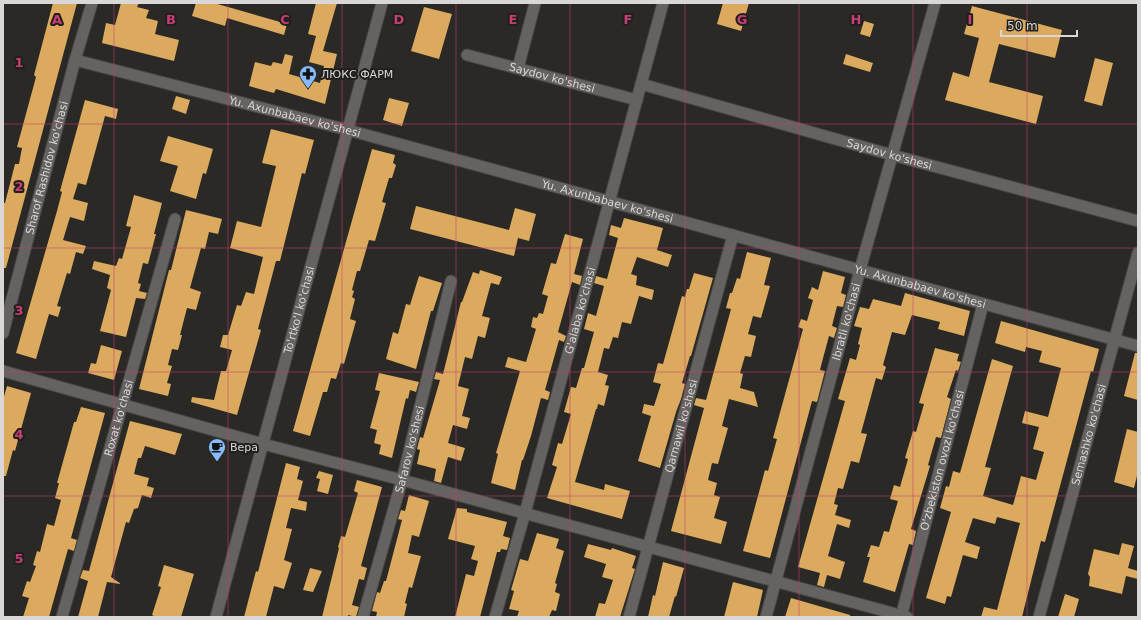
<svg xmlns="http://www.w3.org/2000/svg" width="1141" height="620" viewBox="0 0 1141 620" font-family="'DejaVu Sans',sans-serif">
	<rect width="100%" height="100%" fill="#2b2926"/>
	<path fill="#dbaa5e" d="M53 3H77L6 268H3V203H5L15 164H19L22 148 17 147 36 77 34 75Z
		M121 3H139L137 7 149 10 146 18 158 21 155 34 179 40 174 61 102 43 106 23 115 25Z
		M196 3H214L287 24 284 35 227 18 225 26 192 16Z
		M316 3H337L323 51 337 54 325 104 276 89 274 93 249 86 255 62 271 66 273 62 282 64 285 54 293 56 289 74 320 83 324 66 309 62 316 36 308 34Z
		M723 3H749L741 31 717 24Z
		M972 6 1062 30 1055 58 999 44 989 82 1043 96 1036 124 945 100 953 72 969 77 979 38 964 34Z
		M424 7 452 14 439 59 411 51Z
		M864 21 874 24 870 37 860 34Z
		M846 54 873 63 870 72 843 64Z
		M1095 58 1113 63 1102 106 1084 101Z
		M176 96 190 100 186 114 172 109Z
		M389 98 409 103 402 126 383 120Z
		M85 100 118 109 116 119 105 116 86 185 78 183 73 199 88 203 84 221 70 217 63 240 86 246 83 254 76 252 70 274 67 273 57 306 61 307 58 317 49 314 36 359 16 353 57 211 62 192 60 191Z
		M271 129 314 140 305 174 302 173 280 261H276L258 329 261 330 237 415 191 402 192 397 214 400 221 371H226L232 350 220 347 223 335H228L237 305 241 306 246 292 254 294 263 257 230 248 237 221 261 227 276 166 262 163Z
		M168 136 213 149 206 174 203 173 196 199 170 191 178 166 160 161Z
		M372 149 395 155 393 163 396 165 392 178H389L382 202 386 203 375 241 369 240 360 271H357L352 290 354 291 352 297 355 299 350 319 356 321 344 364 341 363 336 379 331 378 327 392H323L310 436 293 431Z
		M134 195 162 203 154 234H156L148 264 143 263 138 283 141 284 139 291 147 293 145 299 136 298 126 337 100 331 111 290 107 288 110 275 92 269 94 261 116 266 119 258 122 259 131 227 126 226Z
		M416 206 509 230 515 208 536 214 529 241 518 238 514 256 410 229Z
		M186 210 222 219 218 234 209 232 205 249 201 248 190 288 201 292 196 310 187 308 180 335H182L178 350 172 349 168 365 172 366 167 383 171 384 168 396 139 389 169 270H171Z
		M624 218 663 228 657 250 672 255 668 267 637 257 631 274 637 276 636 285 654 290 652 300 639 296 631 324 622 322 618 338 613 337 609 349 604 348 598 372 608 375 605 385 609 386 604 406 598 404 597 409H596L575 482 604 490 605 484 630 491 622 519 547 498 557 467 552 465 558 443 562 444 571 414 564 412 571 387 576 388 582 368H584L594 332 584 329 588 313 596 316 604 286 594 283 596 276 607 279 618 238 609 235 611 225 621 228Z
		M565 234 583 239 574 274 582 276 580 285 572 282 558 332 566 336 564 342 559 340 545 390 550 392 548 400 541 398 531 436 523 460H522L515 490 491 483 498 454 496 453 520 371 505 367 508 357 526 362 536 329 531 327 533 317 537 318 539 313 543 314 548 296 542 294 551 263 556 264Z
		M747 252 771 258 764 285 770 286 761 318 753 316 748 334 756 336 751 357 745 356 740 373 743 374 740 388 754 392 758 407 729 399 722 426 728 428 718 464 712 463 708 480 717 483 714 495 720 497 714 518 727 522 721 544 671 531 704 408 694 405 696 398 706 400 731 309 726 308 730 293H732L737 278 740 279Z
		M480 270 502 277 499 285 491 283 482 316 490 318 485 338 478 336 472 359 465 357 458 386 469 389 462 416 470 418 467 429 453 425 448 443 465 448 461 461 448 457 441 483 434 481 436 469 417 464 420 450 417 449 420 437 423 438 440 380 434 379 436 372 443 374 461 302H462L473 272 479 274Z
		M823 271 845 277 841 293 846 295 843 307 837 306 832 326 837 328 834 338 829 336 822 362 820 370 825 371 817 402 812 401 770 558 743 551 765 470 768 471 777 439 773 438 803 329 798 327 801 319 807 321 813 300 808 298 812 287 818 290Z
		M694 273 713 278 691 356H690L682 383 685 384 681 399 676 412 660 468 638 461 651 416 642 413 644 404 654 406 661 384 653 382 658 363 663 364 682 296 685 297 687 289H689Z
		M419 276 442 283 433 311H431L416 369 386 359 393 332 398 334 406 304 410 305Z
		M905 293 970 311 964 336 938 329 940 322 912 315 905 335 892 332 883 365 886 367 882 380 876 378 861 433 867 434 859 463 851 461 843 489 838 488 834 504 838 505 835 515 851 520 849 528 837 524 828 556 845 562 840 579 827 575 824 587 817 585 820 573 798 567 845 401 838 399 850 358 856 360 860 345 858 344 862 328 854 326 860 307 869 309 873 299 901 306Z
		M1001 321 1099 349 1093 372 1091 371 1045 542 1041 541 1022 617H981L984 607 997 610 1020 523 997 517 995 524 973 518 965 542 980 547 977 559 963 555 951 597 947 596 945 604 926 598 951 512 940 508 946 486 949 487 953 471 960 473 992 359 1013 366 985 467 991 468 983 496 1013 505 1021 476 1036 480 1044 452 1033 449 1039 427 1022 423 1025 411 1048 417 1061 368 1039 362 1042 351 1026 347 1025 352 995 343Z
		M101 345 122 351 114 380 88 373 91 363 96 364Z
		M935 348 959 354 957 361 961 362 958 371 956 370 947 397 951 399 941 438 936 437 928 465 930 466 911 529 916 531 913 545 909 544 895 592 863 582 870 557H867L871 545 879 547 884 531 889 532 892 521 898 501 890 499 894 485 900 487 908 459 905 458 913 431 916 432 924 404 919 403Z
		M1135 353H1138V400L1124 396Z
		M379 373 419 382 416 392 410 390 408 399 406 398 392 458 379 454 381 445 374 443 377 430 370 428 380 391 375 390Z
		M7 386 31 393 15 451 13 450 6 476H3V400Z
		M81 407 105 413 71 538 77 540 74 551 68 549 49 617H23L29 598 22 596 27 581 30 582 36 566 33 565 37 551 40 552 47 524 54 526 61 500 55 498 59 483H57L74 422H76Z
		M130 421 182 434 175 455 145 446 141 458H138L134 474 149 478 147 486 154 488 151 498 142 495 138 508 134 509 129 523 126 522 111 577 121 584 107 582 98 617H78L88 581 80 578 83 570 89 571Z
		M1127 429 1138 432V472L1134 488 1114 482Z
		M286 463 300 467 297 479 303 481 298 500 307 502 306 511 291 508 286 528 292 529 284 560 292 563 284 589 274 586 266 617H244L256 571 258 572Z
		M319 471 333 475 328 494 317 491 320 479 316 478Z
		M357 480 382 487 361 566 367 568 364 580 359 579 352 605 359 607 356 617 348 615V617H322L339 548 338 547 340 540 341 536 345 537 358 493 354 491Z
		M409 495 429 501 419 537 412 535 408 553 421 556 412 588 409 587 405 603 407 604 404 617H376L377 612 372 611 377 592 380 593 384 581H386L402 520 398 519 401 510 405 511Z
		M457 508 467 509V512L507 522 503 536 510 538 507 550 501 549 500 552H497L480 617H455L466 574 474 576 478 561 471 559 475 546 448 539Z
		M537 533 559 539 556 548 564 551 555 583 557 584 555 592 560 594 556 611 552 610 549 617H517L519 611 509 609 514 591 511 590 520 559 528 561Z
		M1122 543 1134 546 1128 568 1138 571V579L1126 576 1122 594 1089 586 1090 577 1088 574 1094 549 1119 555Z
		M588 544 611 550 612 548 636 556 632 568 635 569 620 617H595L599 603 605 604 613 580 602 577 606 564 584 557Z
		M663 562 684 568 676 597 675 596 669 617H648L653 595 655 596Z
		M164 565 194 574 181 617H154V616L152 615 161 587 158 586Z
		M310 568 322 571 313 592 303 590Z
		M733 582 763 590 757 617H724Z
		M1065 594 1079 599 1074 617H1058Z
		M791 598 850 615V617H785Z"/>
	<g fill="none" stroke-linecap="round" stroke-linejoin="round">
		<g stroke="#464543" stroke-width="13">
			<g id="minor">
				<path id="s1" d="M467 55 637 100"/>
				<path id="s2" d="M75 60 348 130 1138 346"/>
				<path d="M518 68 535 3"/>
				<path id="s3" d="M641 84 892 155 1138 221"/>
				<path id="s4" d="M3 333 75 60 92 3"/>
				<path d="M3 371 263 444 402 480 907 617"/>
				<path id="s5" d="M62 617 175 219"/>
				<path id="s6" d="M363 617 402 480 451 281"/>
				<path id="s7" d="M629 617 733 235"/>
				<path id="s8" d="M766 617 860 270 935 3"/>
				<path id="s9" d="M901 617 983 304"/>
				<path id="s10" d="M1039 617 1138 253"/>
			</g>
		</g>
		<g stroke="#464543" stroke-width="13">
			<g id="tertiary">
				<path id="s11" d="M216 617 382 3"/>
				<path id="s12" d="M495 617 525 513 663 3"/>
			</g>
		</g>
		<use href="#minor" stroke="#656360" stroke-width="11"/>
		<use href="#tertiary" stroke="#656360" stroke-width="11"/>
	</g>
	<path fill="none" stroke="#c73e74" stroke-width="1" stroke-opacity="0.55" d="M114 3V617M228 3V617M342 3V617M456 3V617M570 3V617M685 3V617M799 3V617M913 3V617M1027 3V617M3 124H1138M3 248H1138M3 372H1138M3 496H1138"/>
	<defs>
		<g id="pharmacy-pin" transform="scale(0.9)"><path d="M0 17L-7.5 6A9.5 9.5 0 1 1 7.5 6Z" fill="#87bbfb" stroke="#211f1d"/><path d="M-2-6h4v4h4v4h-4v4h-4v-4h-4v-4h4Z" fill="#111"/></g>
		<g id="cafe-pin" transform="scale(0.9)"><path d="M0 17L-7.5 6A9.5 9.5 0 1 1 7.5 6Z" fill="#87bbfb" stroke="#211f1d"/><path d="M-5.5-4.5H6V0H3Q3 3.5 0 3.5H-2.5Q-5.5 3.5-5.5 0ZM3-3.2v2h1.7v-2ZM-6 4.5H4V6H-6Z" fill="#111"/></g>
	</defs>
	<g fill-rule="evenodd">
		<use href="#pharmacy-pin" x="308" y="74"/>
		<use href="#cafe-pin" x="217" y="447"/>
	</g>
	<g text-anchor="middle" stroke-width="4" stroke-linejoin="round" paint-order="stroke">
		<g font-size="11" fill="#d9d8d6" stroke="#211f1d" text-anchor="start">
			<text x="321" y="78">ЛЮКС ФАРМ</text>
			<text x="230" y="451">Вера</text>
		</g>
		<g font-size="11" fill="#d9d8d6" stroke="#211f1d">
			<text dy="4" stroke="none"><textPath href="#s1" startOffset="88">Saydov ko'shesi</textPath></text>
			<text dy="4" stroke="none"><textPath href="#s2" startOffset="227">Yu. Axunbabaev ko'shesi</textPath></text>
			<text dy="4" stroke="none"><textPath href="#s3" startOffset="258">Saydov ko'shesi</textPath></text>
			<text dy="4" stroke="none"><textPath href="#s4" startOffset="171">Sharof Rashidov ko'chasi</textPath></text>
			<text dy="4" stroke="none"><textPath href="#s2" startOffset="551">Yu. Axunbabaev ko'shesi</textPath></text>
			<text dy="4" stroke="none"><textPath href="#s2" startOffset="875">Yu. Axunbabaev ko'shesi</textPath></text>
			<text dy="4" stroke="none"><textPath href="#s11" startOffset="318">To'rtko'l ko'chasi</textPath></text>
			<text dy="4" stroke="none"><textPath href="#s12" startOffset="318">G'alaba ko'chasi</textPath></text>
			<text dy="4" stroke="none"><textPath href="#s8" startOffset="306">Ibratli ko'chasi</textPath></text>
			<text dy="4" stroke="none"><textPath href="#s5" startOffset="207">Roxat ko'chasi</textPath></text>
			<text dy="4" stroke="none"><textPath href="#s7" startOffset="198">Qarnawil ko'shesi</textPath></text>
			<text dy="4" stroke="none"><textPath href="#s10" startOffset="189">Semashko ko'chasi</textPath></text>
			<text dy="4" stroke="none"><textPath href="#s6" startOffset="174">Safarov ko'shesi</textPath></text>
			<text dy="4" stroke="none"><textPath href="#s9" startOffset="162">O'zbekiston ovozi ko'chasi</textPath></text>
		</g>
	</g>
	<g font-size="13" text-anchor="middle" font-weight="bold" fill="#c73e74" stroke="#211f1d" stroke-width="4" stroke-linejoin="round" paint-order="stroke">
		<text x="57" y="24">A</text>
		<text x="171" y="24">B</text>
		<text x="285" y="24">C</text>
		<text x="399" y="24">D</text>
		<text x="513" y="24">E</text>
		<text x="628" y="24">F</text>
		<text x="742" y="24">G</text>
		<text x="856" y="24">H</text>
		<text x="970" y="24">I</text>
		<text x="19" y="67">1</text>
		<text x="19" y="191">2</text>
		<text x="19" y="315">3</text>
		<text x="19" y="439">4</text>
		<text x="19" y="563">5</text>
	</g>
	<rect width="1141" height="620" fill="none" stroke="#d9d8d6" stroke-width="8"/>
	<path d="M1001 30v6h76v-6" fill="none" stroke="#d9d8d6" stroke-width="2"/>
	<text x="1007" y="30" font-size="12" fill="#d9d8d6" stroke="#211f1d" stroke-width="3" paint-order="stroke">50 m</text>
</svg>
